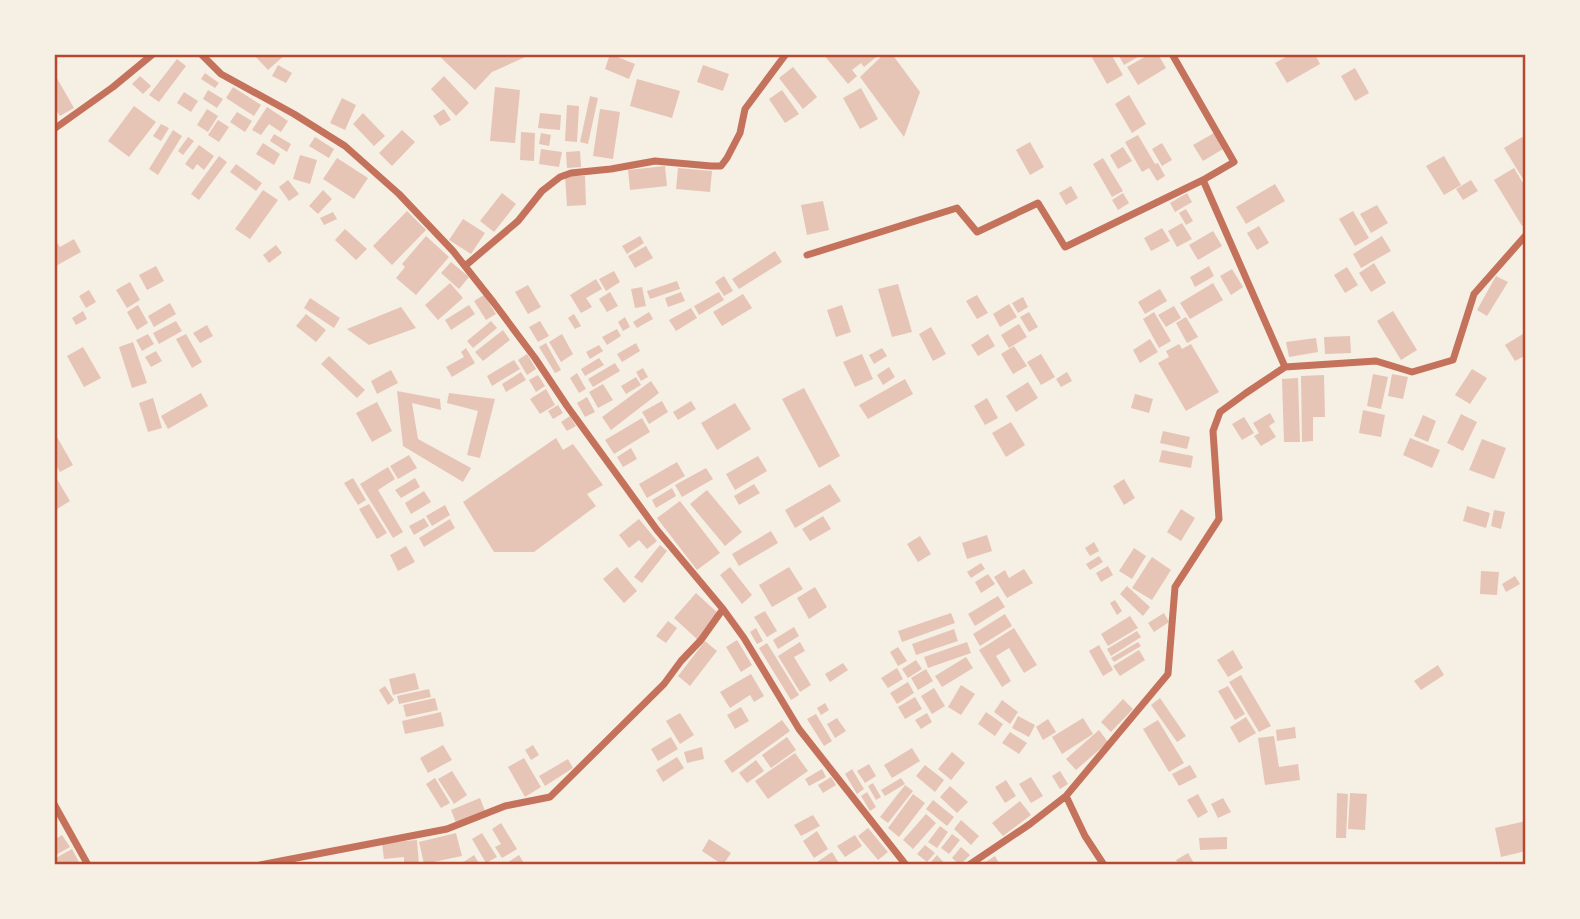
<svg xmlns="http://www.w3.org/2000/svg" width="1580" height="919" font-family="'Source Sans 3',sans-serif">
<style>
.building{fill:#e6c5b7}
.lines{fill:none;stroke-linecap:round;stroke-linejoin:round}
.minor{stroke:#c5725c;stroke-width:7}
.neatline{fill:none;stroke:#b5482f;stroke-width:2.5}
</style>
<rect width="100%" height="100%" fill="#f6efe4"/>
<path class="building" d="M253,54h33l-18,16z
M437,54h95l-40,18 -17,18z
M610,54l25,10 -6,15 -24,-10z
M823,54h57l-16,13 -3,-4 -9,7 5,6 -9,8z
M884,54h8l28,38 -16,45 -44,-60z
M1090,54h21l12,21 -16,9z
M1118,54h25l-19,11z
M1150,54h8l8,14 -28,17 -11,-18z
M1291,54h24l5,10 -33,19 -12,-20z
M177,59l9,7 -27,36 -10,-7z
M278,65l14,8 -6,10 -14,-7z
M703,65l26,9 -6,17 -26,-9z
M793,67l24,30 -14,12 -24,-31z
M1355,68l14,25 -14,8 -14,-25z
M54,73l20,35 -14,8 -6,-9z
M205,73l14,10 -4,5 -14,-9z
M140,76l11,10 -8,8 -11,-10z
M444,76l25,27 -13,13 -25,-27z
M637,79l43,12 -8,27 -42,-12z
M233,87l28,18 -7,11 -28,-18z
M495,87l25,3 -5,53 -25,-2z
M861,88l17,31 -18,10 -17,-31z
M208,90l15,9 -6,9 -14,-9z
M782,90l17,24 -14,9 -16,-24z
M184,92l14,9 -7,11 -14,-9z
M1129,95l17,29 -14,9 -17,-29z
M590,96l8,2 -10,46 -8,-2z
M342,98l14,7 -11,25 -15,-7z
M567,105l12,1 -2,36 -12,-1z
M134,106l22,16 -27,35 -21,-16z
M267,107l21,14 -7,11 -12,-8 -8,11 -9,-5z
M207,109l11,7 -10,16 -11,-7z
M444,109l7,11 -11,6 -7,-10z
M600,109l20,3 -7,47 -20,-3z
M237,112l15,9 -7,11 -15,-10z
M363,113l22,23 -11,10 -21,-22z
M540,113l21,2 -1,15 -22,-2z
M218,120l11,7 -10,15 -11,-7z
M161,124l8,4 -8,13 -8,-5z
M173,130l9,6 -24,39 -9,-6z
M402,130l13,12 -23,24 -13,-13z
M521,132l14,1 -1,28 -14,-1z
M541,133l10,2 -2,11 -10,-2z
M1214,133l9,16 -20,12 -10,-16z
M274,134l17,10 -4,8 -17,-11z
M1138,135l17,29 3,-1 7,13 -8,5 -8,-13 -7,4 -17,-30z
M188,137l6,4 -11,14 -5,-4z
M315,137l19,12 -5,9 -20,-12z
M1522,137l4,5v42l-22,-36z
M1030,142l14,25 -14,8 -14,-25z
M263,143l17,11 -6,11 -18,-11z
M1162,143l10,17 -10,6 -10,-17z
M199,145l15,11 -10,14 -7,-6 -4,6 -8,-6z
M1123,147l9,14 -14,8 -8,-14z
M541,149l21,3 -3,15 -20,-3z
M580,151l1,16 -14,1 -1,-16z
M300,155l17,5 -7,24 -17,-5z
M219,156l8,6 -28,38 -8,-6z
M1444,156l17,29 -17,10 -18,-29z
M337,158l31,20 -14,21 -31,-20z
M1103,158l20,33 -11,6 -19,-33z
M236,164l26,19 -6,8 -26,-19z
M665,166l2,20 -37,4 -2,-20z
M678,168l34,3 -2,21 -34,-3z
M1514,168l12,20v36l-4,2 -28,-46z
M565,176h20l1,29 -19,1z
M288,180l11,14 -10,7 -10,-14z
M1471,180l7,11 -15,9 -7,-11z
M1275,184l10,17 -39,23 -10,-17z
M1071,186l7,12 -12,7 -7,-12z
M263,190l15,10 -28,39 -15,-10z
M323,190l9,9 -14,15 -9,-8z
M502,193l14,11 -22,28 -14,-11z
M1123,193l6,10 -11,7 -6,-10z
M1187,193l5,9 -17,10 -5,-9z
M823,201l6,29 -22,5 -6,-30z
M1377,205l11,18 -17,10 -11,-19z
M1186,209l7,12 -7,4 -7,-12z
M407,211l19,19 -34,35 -19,-19z
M1353,211l16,27 -14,8 -16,-27z
M333,212l4,7 -13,6 -4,-7z
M463,219l22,14 -14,21 -22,-14z
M1182,223l10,16 -15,8 -9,-16z
M1259,226l10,17 -12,7 -10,-17z
M1162,228l8,13 -19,10 -7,-13z
M345,229l22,20 -11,11 -21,-20z
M1213,231l9,15 -24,14 -9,-15z
M426,236l23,21 -33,38 -20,-17 9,-11 -3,-3z
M640,236l4,7 -17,11 -5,-8z
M1382,236l9,15 -30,17 -8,-14z
M54,238l6,9 14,-8 7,13 -27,15z
M276,245l6,8 -13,10 -6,-8z
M646,246l7,12 -18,10 -7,-12z
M775,251l7,11 -43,27 -7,-10z
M451,262l18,15 -10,12 -18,-16z
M1374,263l12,20 -15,9 -12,-19z
M156,266l8,15 -17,9 -8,-15z
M1209,266l5,10 -19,11 -5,-10z
M1347,267l11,18 -13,8 -11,-18z
M1232,269l11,18 -12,8 -11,-19z
M614,271l6,11 -14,9 -7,-12z
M724,276l9,15 -9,5 -9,-14z
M1496,276l12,6 -21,34 -10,-6z
M596,279l6,10 -16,9 6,9 -11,6 -11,-18z
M677,281l3,8 -30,10 -3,-8z
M130,282l10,18 -13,8 -11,-18z
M450,283l13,15 -25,22 -13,-15z
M1213,283l10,17 -33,19 -10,-16z
M898,284l14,48 -20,5 -14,-48z
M528,285l13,22 -13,7 -13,-22z
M642,287l4,19 -11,2 -4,-19z
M1160,289l7,12 -22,13 -7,-12z
M89,290l7,12 -10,6 -7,-12z
M610,292l8,14 -11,6 -8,-13z
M681,292l4,9 -17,6 -3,-9z
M719,292l5,8 -25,15 -5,-9z
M743,294l9,14 -30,18 -9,-14z
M484,295l12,19 -10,6 -12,-19z
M977,295l11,18 -11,6 -11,-18z
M1023,297l5,10 -10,6 -6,-10z
M310,298l30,20 -6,10 -30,-20z
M170,303l6,11 -22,13 -6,-11z
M1009,304l8,13 -17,10 -7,-13z
M138,305l10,18 -11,7 -10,-18z
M469,305l6,9 -24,16 -6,-10z
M842,305l9,27 -15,5 -9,-27z
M1174,306l7,12 -15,9 -8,-12z
M401,307l15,21 -47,17 -22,-16z
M691,308l6,10 -21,13 -7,-11z
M83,311l4,8 -11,6 -4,-7z
M1393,311l24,39 -16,10 -24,-39z
M649,312l4,7 -16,9 -4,-6z
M1029,312l9,15 -9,5 -9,-15z
M1154,312l17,29 -12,7 -16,-29z
M306,314l20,16 -10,12 -20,-16z
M574,314l7,12 -6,3 -7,-11z
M625,317l5,10 -7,4 -5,-9z
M1186,317l12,20 -11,6 -11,-20z
M176,321l6,10 -23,13 -6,-11z
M491,321l6,7 -24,20 -6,-7z
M540,321l9,15 -11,6 -9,-15z
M1019,324l8,13 -18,11 -8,-13z
M207,325l6,11 -13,7 -7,-10z
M931,327l15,27 -13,7 -14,-27z
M617,329l4,7 -14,9 -5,-8z
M503,330l7,10 -27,21 -8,-9z
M1526,332v23l-11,6 -10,-16z
M148,334l6,10 -12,7 -6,-11z
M186,334l16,28 -10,6 -16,-29z
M562,334l11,20 -12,8 -12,-20z
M988,334l7,12 -17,10 -7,-11z
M1350,336l1,17 -26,1 -1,-17z
M1316,338l2,14 -29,5 -3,-15z
M1150,339l8,13 -18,11 -7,-13z
M133,342l14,41 -15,5 -13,-41z
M546,343l15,27 -6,3 -16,-26z
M636,343l4,8 -18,11 -5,-8z
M1179,344l3,5 9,-5 28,48 -33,19 -28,-48 11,-6 -3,-6z
M599,345l4,6 -13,8 -4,-7z
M1014,346l13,20 -14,8 -12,-20z
M83,347l18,31 -17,9 -17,-31z
M466,348l9,15 -23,14 -6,-10 18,-10 -3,-5z
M882,348l5,8 -13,8 -5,-9z
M156,351l6,10 -11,6 -6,-10z
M527,354l9,15 -9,6 -9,-15z
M862,354l11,25 -18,8 -12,-25z
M1041,354l14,23 -14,8 -14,-23z
M329,356l36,34 -8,8 -36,-34z
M599,358l5,7 -19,11 -4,-7z
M514,360l6,9 -28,17 -5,-10z
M615,363l5,8 -27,16 -5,-8z
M889,367l6,10 -12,8 -6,-10z
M643,368l5,9 -7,4 -5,-9z
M1472,369l15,9 -17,26 -15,-9z
M391,370l7,13 -21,11 -6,-13z
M521,372l5,8 -20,12 -4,-8z
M1067,372l5,9 -11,6 -5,-8z
M577,373l9,16 -7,4 -9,-15z
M1373,374l15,3 -7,32 -14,-3z
M1392,374l16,3 -5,22 -15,-3z
M538,375l7,11 -9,6 -7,-12z
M1324,375l1,42h-12v24l-11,1 -1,-66z
M636,377l5,8 -15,9 -5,-8z
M1298,378l2,64h-16l-2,-63z
M905,379l8,15 -45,25 -9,-14z
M651,381l8,12 -48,37 -9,-13z
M1028,382l10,16 -22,14 -10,-16z
M603,384l10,16 -15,8 -9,-16z
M804,388l36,68 -21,12 -37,-69z
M546,389l9,16 -15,9 -10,-15z
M397,391l43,8 1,11 -29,-7 6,36 53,29 -8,14 -60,-36z
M201,393l7,13 -40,23 -7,-13z
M449,393l46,6 -15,59 -13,-3 11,-44 -31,-8z
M1135,394l18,5 -4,14 -18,-5z
M587,397l8,15 -10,5 -8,-14z
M153,398l9,30 -14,4 -9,-29z
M987,398l11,20 -13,7 -11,-19z
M662,401l6,11 -19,12 -7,-12z
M691,401l5,8 -18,11 -5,-8z
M377,402l15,29 -20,11 -16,-29z
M735,403l16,26 -34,21 -16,-27z
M558,405l5,8 -10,6 -5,-8z
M1363,410l22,5 -4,22 -22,-4z
M1270,413l5,9 -6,4 7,11 -15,9 -7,-10 5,-3 -6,-10z
M1461,414l16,8 -14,29 -16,-8z
M1423,415l13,6 -8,21 -14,-6z
M570,416l6,10 -9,5 -6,-9z
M1244,417l10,16 -12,7 -10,-16z
M642,418l8,14 -36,22 -9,-14z
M1011,422l14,23 -19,12 -14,-24z
M1163,431l27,6 -3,12 -27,-6z
M57,437l16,28 -13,7 -6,-10v-23z
M556,438l7,12 10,-6 30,41 -16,9 9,12 -62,46h-40l-31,-50z
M1410,438l30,12 -8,18 -29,-13z
M1482,439l24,9 -12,31 -25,-9z
M631,448l6,11 -14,8 -6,-10z
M1162,450l31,6 -2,12 -32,-6z
M409,455l8,13 -19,11 -8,-13z
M758,456l9,15 -32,19 -9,-16z
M677,462l8,14 -38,22 -8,-14z
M388,467l7,12 -17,11 25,42 -10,6 -33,-54z
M706,468l7,11 -31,18 -7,-12z
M54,474l16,27 -13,8 -3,-5z
M353,478l13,22 -8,5 -14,-22z
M415,478l5,9 -19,11 -6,-8z
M1124,479l11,19 -11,7 -11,-19z
M754,484l6,9 -21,12 -5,-9z
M830,484l11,17 -46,27 -10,-18z
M672,488l4,8 -20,12 -4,-8z
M707,490l35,42 -17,14 -35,-42z
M424,491l7,11 -20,12 -6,-11z
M680,501l40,52 -23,17 -40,-52z
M369,504l18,29 -10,6 -18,-30z
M445,505l5,10 -18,11 -6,-10z
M1467,506l23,7 -4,15 -23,-7z
M1181,509l14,9 -14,23 -14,-9z
M1494,510l11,2 -4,17 -10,-3z
M823,516l8,13 -21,12 -8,-12z
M424,518l5,8 -15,9 -5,-9z
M450,519l5,9 -31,19 -5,-9z
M639,519l18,22 -10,8 -8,-9 -10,8 -10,-13z
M771,531l7,12 -39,23 -7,-12z
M987,535l5,16 -25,8 -5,-16z
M920,536l11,18 -13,8 -11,-18z
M1094,542l5,9 -9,5 -5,-8z
M660,545l7,6 -25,32 -8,-6z
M406,546l9,16 -17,9 -8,-16z
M1134,548l12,8 -14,23 -13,-8z
M1099,556l4,6 -13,8 -4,-6z
M1152,557l19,13 -19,30 -20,-12z
M981,563l4,6 -14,9 -4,-6z
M1108,566l5,9 -12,7 -5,-9z
M617,567l20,24 -13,12 -21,-24z
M730,567l22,28 -10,9 -22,-29z
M789,567l14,22 -31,18 -13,-22z
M1024,569l9,14 -26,15 -13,-21 11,-7 4,8z
M1481,571l18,1 -2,23 -17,-1z
M988,574l7,10 -14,9 -6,-11z
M1515,576l5,8 -14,8 -4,-8z
M1127,586l23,21 -7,9 -23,-22z
M815,587l12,20 -18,12 -12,-21z
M696,593l25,23 -22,25 -25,-23z
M998,596l7,11 -30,19 -7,-12z
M1115,600l7,11 -5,4 -7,-12z
M765,611l12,20 -10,6 -13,-20z
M951,613l4,10 -53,19 -4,-11z
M1164,613l5,9 -15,10 -6,-9z
M1005,614l7,12 -32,20 -7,-12z
M1130,616l8,12 -30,18 -7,-12z
M668,621l9,7 -11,15 -10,-7z
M794,627l5,9 -21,13 -5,-9z
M756,628l7,13 -6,3 -7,-12z
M1014,628l23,37 -13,8 -15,-25 -13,8 15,25 -9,6 -23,-37z
M954,629l4,12 -42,14 -4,-11z
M1137,631l4,6 -30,19 -4,-7z
M737,640l15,25 -11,7 -15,-25z
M705,641l12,10 -27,35 -12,-10z
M800,642l5,9 -11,6 17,28 -11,7 -22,-36z
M967,642l4,11 -43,15 -4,-11z
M1138,642l3,4 -27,16 -3,-4z
M767,643l32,52 -8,5 -32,-52z
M1099,645l14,25 -10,6 -14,-25z
M898,647l9,14 -9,5 -8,-14z
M1139,650l6,10 -25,16 -7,-10z
M1233,650l10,18 -15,9 -11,-17z
M966,657l7,11 -31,19 -7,-11z
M916,660l6,9 -14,9 -6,-9z
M843,663l5,7 -18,12 -5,-8z
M1438,665l6,10 -23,15 -7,-9z
M897,668l6,11 -15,9 -7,-10z
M926,669l7,12 -15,9 -7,-12z
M415,673l4,16 -26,6 -4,-16z
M751,674l13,22 -10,6 -4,-7 -20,13 -10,-16z
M1241,675l30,51 -12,6 -30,-50z
M908,682l6,11 -17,11 -7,-11z
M961,685l14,9 -14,21 -13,-8z
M385,686l9,14 -6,5 -9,-15z
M1228,686l17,28 -10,6 -17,-29z
M934,688l11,18 -13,8 -11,-18z
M429,689l2,8 -32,7 -2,-8z
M915,697l7,12 -17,10 -7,-12z
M435,698l3,12 -32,7 -3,-12z
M1160,698l26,38 -9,6 -26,-37z
M1123,699l10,10 -22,23 -10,-10z
M1002,700l16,12 -8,12 -16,-12z
M825,703l4,7 -8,5 -4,-7z
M741,707l8,14 -14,8 -8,-14z
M441,712l3,14 -39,8 -3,-13z
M986,712l17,12 -8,12 -17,-12z
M680,713l14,22 -14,9 -14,-23z
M927,713l5,9 -11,7 -6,-9z
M816,714l16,27 -8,5 -17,-27z
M1018,716l17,9 -6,12 -17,-9z
M1246,717l10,16 -17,10 -9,-16z
M837,718l9,13 -11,7 -8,-14z
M1083,718l10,16 -31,20 -10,-17z
M1048,719l8,13 -13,8 -7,-13z
M782,720l8,11 -58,42 -8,-12z
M1158,720l26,43 -15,9 -26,-43z
M1295,727l1,11 -19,3 -1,-11z
M1099,730l9,12 -32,28 -10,-11z
M1010,732l17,11 -8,11 -17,-11z
M1274,736l5,31 19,-3 2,16 -35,5 -7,-47z
M671,737l7,12 -20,12 -7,-12z
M787,737l9,13 -25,18 -9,-13z
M443,745l9,15 -24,13 -8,-15z
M533,745l6,10 -8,5 -6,-10z
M702,747l2,12 -17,4 -3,-11z
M912,748l8,13 -28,17 -8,-13z
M952,752l13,11 -14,17 -13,-11z
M795,753l13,18 -40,28 -13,-18z
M677,757l7,11 -21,14 -7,-12z
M524,758l17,29 -16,10 -17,-30z
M568,759l5,9 -28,18 -6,-10z
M756,760l8,11 -17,12 -8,-10z
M869,764l7,12 -11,7 -8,-12z
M925,765l19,15 -9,12 -19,-16z
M1190,765l7,12 -18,9 -7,-12z
M822,769l4,8 -17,9 -4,-7z
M852,769l12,20 -7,5 -12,-20z
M452,771l15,24 -13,9 -16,-25z
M1060,771l8,13 -8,5 -8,-13z
M831,777l5,8 -13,8 -5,-8z
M1031,777l12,19 -12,7 -12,-19z
M435,778l15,25 -9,5 -15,-24z
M901,778l4,6 -20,12 -4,-6z
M1006,780l10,16 -11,7 -10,-16z
M873,783l8,14 -5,3 -8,-14z
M905,785l8,6 -25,32 -8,-6z
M950,786l18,16 -11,11 -17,-16z
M867,792l9,15 -6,4 -9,-15z
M1337,793l11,1 -2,44h-10z
M1350,793l17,1 -2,36 -17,-1z
M913,794l12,9 -26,34 -11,-9z
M1198,794l10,18 -10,6 -11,-18z
M480,798l5,13 -29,12 -5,-13z
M1223,798l8,14 -13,6 -7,-14z
M933,800l21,17 -7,9 -21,-17z
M1020,801l11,14 -28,21 -11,-13z
M926,814l10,9 -23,26 -10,-9z
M813,815l7,11 -19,10 -7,-11z
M961,820l18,16 -8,9 -17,-16z
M1526,821v30l-25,6 -6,-29z
M501,823l16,26 -15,9 -7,-11 6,-3 -9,-15z
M940,826l8,6 -11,16 -9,-6z
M868,828l20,24 -10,8 -20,-24z
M817,831l11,18 -14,9 -11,-17z
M456,833l6,23 -38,8 -5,-22z
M482,833l15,24 -11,6 -14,-24z
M952,834l8,6 -11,14 -8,-6z
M62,835l8,12 -16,9v-16z
M855,835l7,11 -17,11 -8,-11z
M1227,837v12l-27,1 -1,-12z
M709,839l22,14 -8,12 -21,-14z
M417,840l2,25h-15v-8l-20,2 -2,-16z
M925,845l10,8 -8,9 -10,-8z
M961,847l9,8 -10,10 -8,-7z
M72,849l8,15 -25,1 -1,-6z
M832,852l8,13h-21l-2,-3z
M1188,853l7,12h-16l-3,-5z
M474,855l6,10h-21z
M519,855l6,10h-21z
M937,855l9,10h-16l-1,-1z
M995,856l5,9h-19z"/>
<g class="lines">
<path class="minor" d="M201,54l20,20 73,40 51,32 54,48 54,57 41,52 41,55 32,48 90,124 66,79 21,29 55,91 107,136
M1172,54l62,108 -31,18 82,187
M54,129l59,-42 40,-33
M807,255l150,-47 20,24 61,-29 27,44 138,-67
M465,266l53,-45 24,-30 18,-14 11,-4 40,-4 44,-8 56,5h10l6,-8 13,-25 5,-24 41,-55
M1066,796l102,-122 7,-87 44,-68 -6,-88 7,-19 26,-19 39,-26 91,-6 36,11 41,-12 21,-66 52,-59
M54,804l34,61
M260,865l187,-36 58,-23 45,-9 114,-113 17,-23 20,-21 22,-31
M969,865l61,-41 36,-28 19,40 19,29"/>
</g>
<rect width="1580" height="919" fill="none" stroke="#f6efe4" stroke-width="112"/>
<rect x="56" y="56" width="1468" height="807" class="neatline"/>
</svg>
